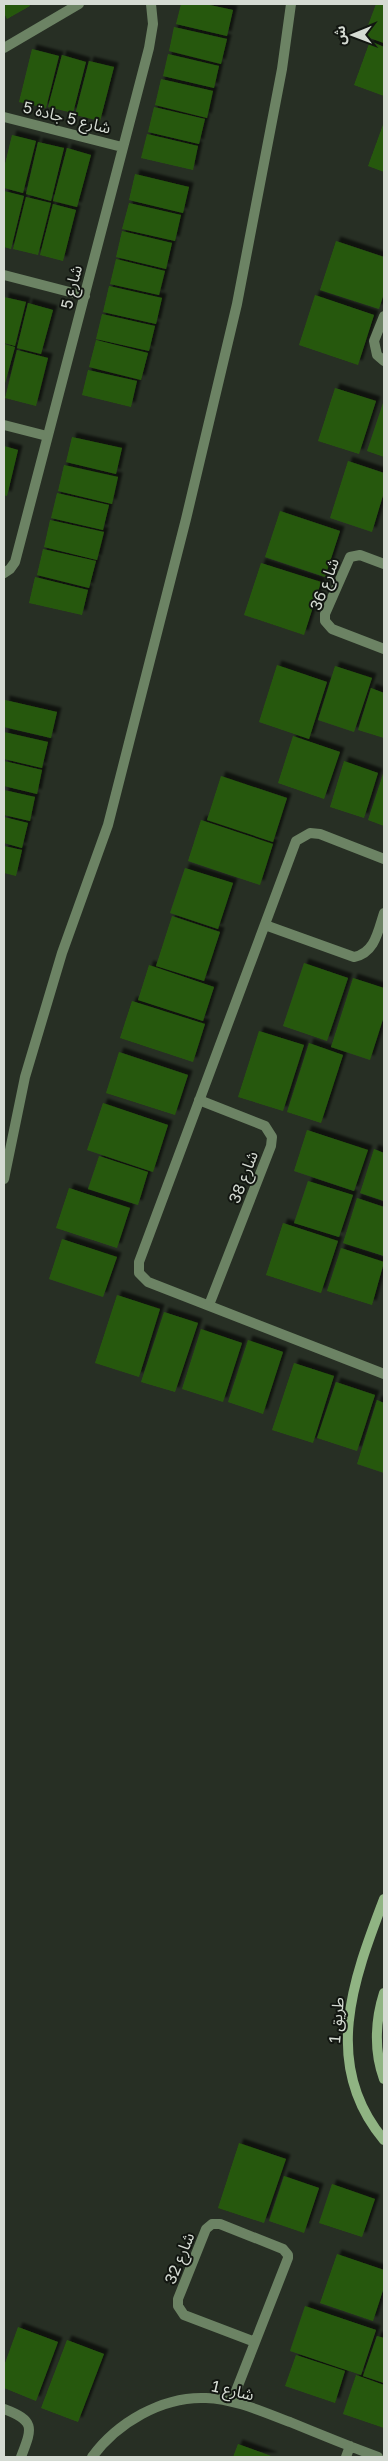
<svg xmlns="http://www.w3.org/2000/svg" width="388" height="2461" font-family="'Golos Text','Noto Sans Arabic',sans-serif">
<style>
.building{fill:#28590e;filter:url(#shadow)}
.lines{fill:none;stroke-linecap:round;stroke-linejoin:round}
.street{stroke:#6c8364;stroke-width:10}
.secondary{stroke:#90b483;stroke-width:10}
.labels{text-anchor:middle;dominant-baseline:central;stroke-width:4;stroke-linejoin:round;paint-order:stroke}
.street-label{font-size:16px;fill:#d5dbd3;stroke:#121611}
</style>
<defs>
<filter id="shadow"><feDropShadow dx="4.5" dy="-4.5" stdDeviation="1" flood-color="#0009"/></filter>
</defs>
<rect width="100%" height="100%" fill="#272f24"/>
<path class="building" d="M4,4h25l1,2 -23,13 -3,-6z
M181,4h24l28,6 -6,26 -51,-12z
M376,4h8v39l-20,-7z
M174,27l53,12 -6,25 -52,-13z
M370,41l14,6v49l-30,-11z
M32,49l27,7 -13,52 -27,-6z
M168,54l51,12 -5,22 -51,-12z
M62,55l24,7 -13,51 -25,-6z
M89,61l25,6 -14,54 -25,-6z
M161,79l52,12 -6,27 -52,-13z
M154,107l51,12 -6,25 -51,-12z
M384,122v50l-16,-6z
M147,134l51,12 -5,24 -52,-12z
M12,135l24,6 -13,52 -19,-5v-20z
M38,142l26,6 -13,53 -25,-7z
M67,148l24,7 -14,52 -24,-6z
M135,174l54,13 -6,26 -54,-13z
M4,191l20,5 -13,53 -7,-2z
M26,197l25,6 -13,52 -25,-6z
M129,203l52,12 -6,26 -53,-12z
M53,204l23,6 -13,51 -23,-6z
M122,231l50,12 -6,26 -50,-12z
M336,241l48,16v36l-5,16 -59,-19z
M116,259l49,12 -6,24 -49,-11z
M109,286l53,12 -6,26 -53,-12z
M315,295l59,20 -16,50 -59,-20z
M4,297l22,5 -11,44 -11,-3z
M28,303l25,7 -12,44 -24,-6z
M102,314l53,12 -6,25 -53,-12z
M96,340l52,13 -7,27 -52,-13z
M4,344l11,3 -11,40z
M17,350l31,8 -12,48 -31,-8z
M88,370l49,11 -6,26 -49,-12z
M335,388l41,13 -17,53 -41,-13z
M384,400v57l-17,-6z
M72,437l50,11 -6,26 -50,-12z
M4,446l14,4 -11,46 -3,-1z
M348,461l36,12v19l-12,40 -42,-14z
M64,465l54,12 -6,27 -54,-13z
M57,493l52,12 -6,25 -52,-12z
M280,511l60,20 -15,46 -60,-20z
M50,520l54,12 -7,28 -53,-13z
M43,549l53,12 -7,27 -52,-13z
M261,563l60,19 -17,53 -60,-20z
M35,577l53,13 -6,25 -53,-12z
M277,665l50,17 -18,57 -50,-17z
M335,666l37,12 -18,54 -36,-12z
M371,688l13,5v45l-26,-8z
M5,700l52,12 -6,26 -47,-11z
M4,732l44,10 -6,26 -38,-9z
M293,736l47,16 -16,47 -46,-16z
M4,761l38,9 -5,24 -33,-8z
M344,761l34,12 -14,45 -34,-11z
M383,774h1v52l-16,-6z
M221,776l66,22 -14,44 -66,-22z
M4,790l31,7 -5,24 -26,-6z
M4,817l24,6 -6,25 -18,-5z
M201,820l72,24 -13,41 -72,-24z
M4,846l18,4 -6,26 -12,-3z
M185,868l48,15 -15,46 -48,-16z
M172,916l48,16 -16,49 -48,-15z
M304,963l44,15 -21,63 -44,-15z
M149,965l65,22 -11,34 -65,-21z
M353,978l31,10v28l-14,44 -39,-13z
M132,1001l73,23 -12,38 -73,-24z
M259,1031l45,14 -21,66 -45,-14z
M309,1043l34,12 -22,68 -34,-11z
M119,1052l69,23 -13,40 -69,-22z
M103,1103l65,22 -15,47 -66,-22z
M307,1130l61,20 -14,41 -60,-20z
M374,1149l10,4v48l-24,-8z
M99,1156l49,16 -10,33 -50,-16z
M308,1181l45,14 -14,42 -45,-14z
M69,1188l61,20 -13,40 -61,-20z
M357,1198l27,9v49l-41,-13z
M283,1223l55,18 -17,52 -55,-18z
M62,1239l55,18 -14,40 -54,-18z
M341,1248l43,14 -12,43 -45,-14z
M117,1295l43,14 -21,68 -44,-14z
M164,1312l34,11 -23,69 -34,-10z
M201,1329l41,14 -19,59 -41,-13z
M248,1340l35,12 -20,62 -35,-12z
M294,1363l40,13 -21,67 -41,-13z
M336,1382l39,13 -18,56 -40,-13z
M377,1400l7,3v70l-27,-9z
M239,2143l47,16 -22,64 -46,-15z
M284,2176l35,12 -15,45 -35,-12z
M332,2184l43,15 -13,38 -43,-14z
M337,2254l47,16v17l-11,34 -53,-18z
M305,2306l71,24 -15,45 -71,-24z
M18,2327l40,15 -22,59 -32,-13v-22z
M377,2336l7,2v45l-21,-7z
M67,2340l37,14 -26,68 -37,-14z
M296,2355l49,16 -10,32 -50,-17z
M356,2375l28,10v43l-41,-14z
M238,2444l36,13h-41z"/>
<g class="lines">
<path class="street" d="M4,48l75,-44
M4,117l118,30
M4,275l81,21
M384,316l-10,25 3,14 7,6
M4,425l43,11
M384,564l-24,-9 -10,2 -25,57v7l7,8 52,20
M4,573l6,-4 5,-7 134,-514 4,-24 -2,-20
M384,859l-64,-25 -10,-1 -14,8 -157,421v11l9,9 236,92
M265,925l89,32c21,-4 24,-26 30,-44
M199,1100l66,26 7,11 -1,9 -62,159
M4,1179l21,-102 37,-124 46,-128 78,-306 51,-215 45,-235 9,-65
M232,2401l56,-143v-3l-5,-6 -63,-25h-8l-6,5 -28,70v7l6,9 71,27
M4,2409c32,12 28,19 17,48
M92,2457c25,-34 70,-61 114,-59 29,1 57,14 84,24 29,12 59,24 88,35
M346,2457l4,-11"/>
<path class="secondary" d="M384,1899c-31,81 -63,166 0,241
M384,1993c-9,28 -10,59 0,86"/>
</g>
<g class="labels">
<g class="street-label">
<text transform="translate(67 117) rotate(14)">شارع 5 جادة 5</text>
<text transform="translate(71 287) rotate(-76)">شارع 5</text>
<text transform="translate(324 584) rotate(-69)">شارع 36</text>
<text transform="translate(243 1177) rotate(-69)">شارع 38</text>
<text transform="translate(336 2020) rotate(-85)">طريق 1</text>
<text transform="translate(179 2258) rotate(-68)">شارع 32</text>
<text transform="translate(233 2390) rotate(13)">شارع 1</text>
</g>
</g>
<rect width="388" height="2461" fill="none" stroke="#d5dbd3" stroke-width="10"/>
<g transform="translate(353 35) rotate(269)" stroke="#121611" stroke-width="4" paint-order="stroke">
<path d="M0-4L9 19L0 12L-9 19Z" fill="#d5dbd3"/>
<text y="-8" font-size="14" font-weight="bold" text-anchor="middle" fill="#d5dbd3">ش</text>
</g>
</svg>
